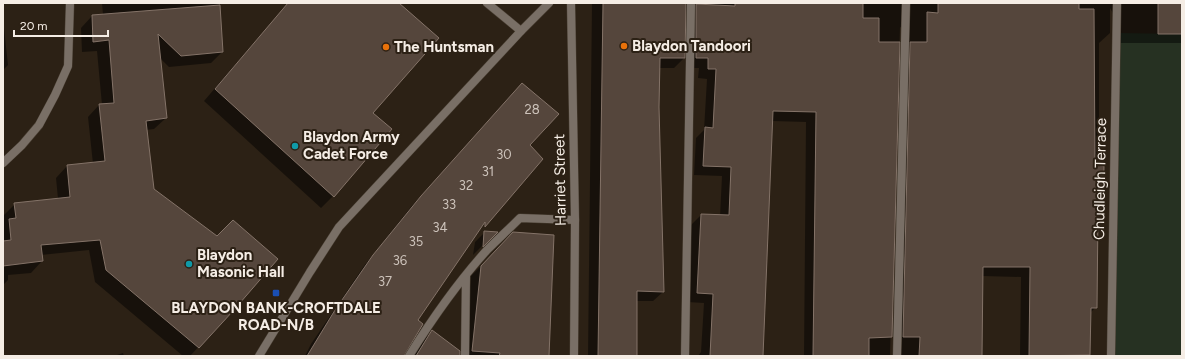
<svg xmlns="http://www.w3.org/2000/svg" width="1185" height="359" font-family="Figtree,sans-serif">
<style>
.green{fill:#263122}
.shadow{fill:#0007}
.building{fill:#55463c;stroke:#847368}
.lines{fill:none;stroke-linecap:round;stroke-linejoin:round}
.service-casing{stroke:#483e32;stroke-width:9}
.minor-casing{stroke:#483e32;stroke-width:9}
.tertiary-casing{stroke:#483e32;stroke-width:9}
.service{stroke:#796f66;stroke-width:8}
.minor{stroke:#796f66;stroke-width:8}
.tertiary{stroke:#796f66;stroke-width:8}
.food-dot{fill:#e8710a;stroke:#2c2115;stroke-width:1.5}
.culture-dot{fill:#0f9aa8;stroke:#2c2115;stroke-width:1.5}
.transit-dot{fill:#1a4fb4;stroke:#2c2115;stroke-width:1.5}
.labels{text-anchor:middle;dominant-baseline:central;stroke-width:4;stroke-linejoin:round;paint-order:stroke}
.number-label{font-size:13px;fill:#cdc3bb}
.poi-label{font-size:15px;font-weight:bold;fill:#f5ede5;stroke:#2c2115;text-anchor:start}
.street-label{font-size:15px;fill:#f5ede5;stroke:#2c2115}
</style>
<rect width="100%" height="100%" fill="#2c2115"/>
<path class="green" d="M1117,33l65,1v322h-71z"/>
<path class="shadow" d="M102,3h117l3,49 -11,11 -42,4 -10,-10 7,61 -12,11 -8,1 7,59 80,121 -43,46h-7l-88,-74 -6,-32 -48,5 1,6 -11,12 -23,2v5l-5,5v-69l12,-12 43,-5 -2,-21 11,-12 26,-2 -5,-47 11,-12h3l-5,-54 -15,1 -1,-24 11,-12 11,-1z
M310,3h87l-25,110 19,16 -58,67 -12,12 -117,-107 55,-64 12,-12z
M592,3h590v40h-69v-30l-3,-5v25l-11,10v85h5l-2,84 -5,5 -1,90 -6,6 -1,43h-69l1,-79 -39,-1 -1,80h-88l9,-328 -2,-1 -10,329h-86l2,-234 -34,-1 -10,235h-64l3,-4 3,-49 -17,-1 4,-77 10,-10 19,1 2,-40 -28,-1 2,-37 8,-8 3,-51 -9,-1 1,-10h-13l1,-55 -2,-7 -1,52 -10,10h-15l-1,39 5,185 -10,9h-17v55h-48z
M3,19l5,46 -5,5z
M512,94l16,51 13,14 -66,76 -86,121h-84l6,-12 53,-78 47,-59z
M485,232h11l-23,23 2,-13z
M514,233l34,123h-85l8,-80z
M432,332l27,24h-46l9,-15z
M123,353l1,3h-10z"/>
<path class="building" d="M288,3h111l40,35 -66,75 19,16 -58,68 -119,-108z
M603,3h83l-1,55h-25l-1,49 5,185 -27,-1v65h-39z
M735,3h128v15h16v24h21l-8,295 -23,1v18h-56l3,-244 -43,-1 -10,245h-53l3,-62 -16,-1 4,-79 28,1 2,-48 -28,-1 2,-39 8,1 3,-59h-8v-11h-12v-54l39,2z
M938,3h141v6h15l1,156 9,1 -1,46h-5l-1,96h-6l-1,47 -61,1 1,-89h-47l-1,89h-63l1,-19h-17l7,-295h17v-30l11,1z
M1158,3h24v31h-24z
M220,5l3,47 -42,4 -23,-22 9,84 -21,3 8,68 63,47 16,-16 45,39 -45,52 -34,37 -93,-78 -6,-30 -59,5 2,16 -40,5v-25l8,-1 -2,-21 7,-1 -2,-15 56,-6 -3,-32 38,-4 -6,-57 15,-1 -5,-63 -16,2 -1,-27z
M522,83l37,31 -29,31 13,14 -58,68v-5l-67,98 5,4 -19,32h-97l28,-46 38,-55 48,-59z
M484,231l14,1 -15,15z
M513,232l41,3 -5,121h-50l1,-3 -28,-2 9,-85z
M432,330l28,21v5h-44z"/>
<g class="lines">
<g class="service-casing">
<path id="service" d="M409,356c23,-37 49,-74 78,-106 11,-11 22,-21 33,-32l55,2
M465,356l1,-80
M685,356l6,-353
M897,356l9,-353"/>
</g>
<g class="minor-casing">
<path id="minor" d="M487,3l34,28
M571,3l4,217 -1,136
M3,163l19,-18 17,-20 16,-30 13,-29 2,-63
M1111,356l6,-353"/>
</g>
<g class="tertiary-casing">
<path id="tertiary" d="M259,356l51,-84 29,-45 182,-196 28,-28"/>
</g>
<use href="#service" class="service"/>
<use href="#minor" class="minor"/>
<use href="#tertiary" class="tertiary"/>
</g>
<g class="food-dot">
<circle cx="624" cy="46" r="4"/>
<circle cx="386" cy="47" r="4"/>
</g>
<g class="culture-dot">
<circle cx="295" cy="146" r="4"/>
<circle cx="189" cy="264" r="4"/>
</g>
<rect class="transit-dot" x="272" y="289" width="8" height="8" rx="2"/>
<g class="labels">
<g class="number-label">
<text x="532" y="109">28</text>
<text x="504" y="154">30</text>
<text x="488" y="171">31</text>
<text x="466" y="185">32</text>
<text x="449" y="204">33</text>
<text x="440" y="227">34</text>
<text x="416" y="241">35</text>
<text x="400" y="260">36</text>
<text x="385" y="281">37</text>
</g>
<g class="poi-label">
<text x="632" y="46">Blaydon Tandoori</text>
<text x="394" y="47">The Huntsman</text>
<text x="303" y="137">Blaydon Army<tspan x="303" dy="17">Cadet Force</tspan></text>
<text x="197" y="255">Blaydon<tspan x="197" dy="17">Masonic Hall</tspan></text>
<text x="276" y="308" text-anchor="middle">BLAYDON BANK-CROFTDALE<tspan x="276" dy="17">ROAD-N/B</tspan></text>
</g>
<g class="street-label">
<text transform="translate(1100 179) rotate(-89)">Chudleigh Terrace</text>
<text transform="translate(560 180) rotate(-91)">Harriet Street</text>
</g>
</g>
<rect width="1185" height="359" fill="none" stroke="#f5ede5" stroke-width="8"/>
<path d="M14 30v6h94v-6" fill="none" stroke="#f5ede5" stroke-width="2"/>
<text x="20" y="30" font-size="12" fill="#f5ede5" stroke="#2c2115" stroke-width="3" paint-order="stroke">20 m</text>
</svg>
